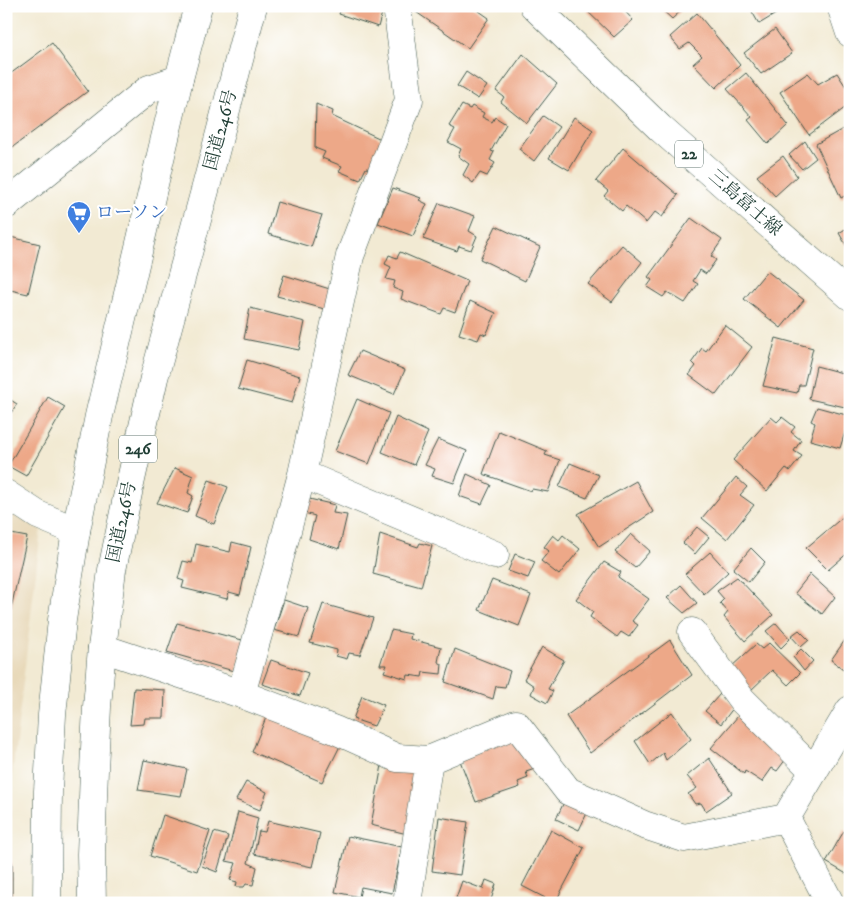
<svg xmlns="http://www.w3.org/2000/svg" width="856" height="909" font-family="'IM FELL DW Pica','Noto Serif JP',serif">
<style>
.built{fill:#e8d9ba}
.building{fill:#eda888}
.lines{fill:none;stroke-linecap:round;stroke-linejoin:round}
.street-casing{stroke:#3f574c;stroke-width:29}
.primary-casing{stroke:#3f574c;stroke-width:29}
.highway-casing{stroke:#3f574c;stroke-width:29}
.street{stroke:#fff;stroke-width:28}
.primary{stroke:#fff;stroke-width:28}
.highway{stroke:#fff;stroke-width:28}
.labels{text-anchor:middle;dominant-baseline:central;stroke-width:4;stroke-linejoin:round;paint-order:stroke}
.shield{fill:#fff;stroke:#627771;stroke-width:1}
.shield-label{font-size:16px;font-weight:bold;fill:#1f3d34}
.street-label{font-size:18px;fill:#1f3d34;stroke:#fff}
.shop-label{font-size:18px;fill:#366cbe;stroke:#fff;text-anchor:start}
</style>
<rect width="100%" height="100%" fill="#fff"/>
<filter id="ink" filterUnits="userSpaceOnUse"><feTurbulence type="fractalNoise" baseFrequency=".02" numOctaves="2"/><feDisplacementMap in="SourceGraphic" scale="10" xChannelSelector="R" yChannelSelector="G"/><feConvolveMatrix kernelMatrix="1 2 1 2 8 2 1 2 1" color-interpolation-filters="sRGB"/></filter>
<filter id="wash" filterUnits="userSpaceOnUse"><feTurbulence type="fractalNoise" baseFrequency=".0096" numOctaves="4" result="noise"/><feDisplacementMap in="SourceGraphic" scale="20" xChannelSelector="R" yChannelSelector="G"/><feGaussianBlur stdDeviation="1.12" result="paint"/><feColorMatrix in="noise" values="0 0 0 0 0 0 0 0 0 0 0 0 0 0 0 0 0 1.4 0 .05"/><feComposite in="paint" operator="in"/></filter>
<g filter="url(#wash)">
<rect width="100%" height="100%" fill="#f2ead3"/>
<path class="built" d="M6,498l35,31 -31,264 2,110h-6z"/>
<g id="blocks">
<path class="building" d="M342,6h42l-6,21 -39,-13z
M420,6h52l17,12 -21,30 -52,-36z
M582,6h38l13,14 -19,17z
M662,6h24l-14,13 -12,-11z
M754,6h35l-30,18 -9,-16z
M697,13l43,52 -24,23 -23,-24 9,-8 -13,-13 -9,6 -10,-12z
M775,29l17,24 -31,21 -17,-21z
M52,43l36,48 -82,61v-75z
M523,54l34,30 -30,39 -26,-21 3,-5 -8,-6z
M466,72l21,14 -9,13 -21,-13z
M746,73l42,52 -20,19 -20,-24 4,-3 -25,-28z
M808,73l10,11 19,-11 13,20v11l-41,31 -29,-43z
M316,104l17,7 -1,5 51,24 -11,29 -6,-1 -6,12 -21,-9 3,-5 -20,-8 3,-6 -10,-4z
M462,105l8,4 2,-3 12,7 -2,4 10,5 3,-5 11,7 -15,27 3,1 -4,8 5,3 -8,13 -7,-3 -7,10 -10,-8 6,-11 -11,-8 3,-7 -13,-7 7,-13 -6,-3z
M543,116l16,11 -25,34 -15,-12z
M574,117l19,13 -24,40 -20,-12z
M850,125v68l-9,5 -25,-54z
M805,141l11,17 -14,11 -13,-14z
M623,148l55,47 -16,22 -7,-5 -9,11 -20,-17 -4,5 -18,-15 4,-5 -12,-10z
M783,156l14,20 -22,20 -18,-20z
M393,188l28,10 -2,2 8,4 -14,32 -35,-13z
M277,202l45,13 -11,32 -43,-13z
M439,203l36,13 -6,15 8,5 -6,14 -12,-4 -2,5 -34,-12z
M691,218l31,22 -11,16 5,4 -10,14 -6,-4 -7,11 5,3 -13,19 -18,-11 -4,5 -16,-10 5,-7 -4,-3z
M496,226l44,21 -15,34 -45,-22z
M850,226v26l-11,-19z
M6,236l34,8 -12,50 -22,-5z
M622,245l20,17 -30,40 -24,-18z
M400,252l67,29 -12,31 -11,-4 -3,6 -40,-15 2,-7 -10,-4 2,-7 -9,-2 5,-12 -6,-3 4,-9 8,3z
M767,271l37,29 -23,28 -37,-29z
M284,275l49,15 -5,20 -51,-14z
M470,301l26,12 -10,22 -5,-2 -3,7 -19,-6z
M250,308l55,14 -6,28 -55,-11z
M725,325l27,22 -36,48 -27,-20 7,-9 -4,-4 10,-14 4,3z
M776,338l37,10 -9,37h-5l-2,8 -34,-7z
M360,351l45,19 -11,24 -46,-19z
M247,360l53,16 -8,27 -54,-14z
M816,366l34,9v23h-3l-2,9 -36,-8z
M6,397l11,7 -11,16z
M48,397l17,10 -39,69 -18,-10z
M357,399l32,14 -20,51 -34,-13z
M817,407l33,9 -10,32 -30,-8 5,-17 -4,-2z
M396,417l32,15 -14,33 -32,-13z
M771,417l6,5 5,-5 13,10 -4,5 10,8 -7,11 8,5 -12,15 -4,-3 -19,23 -34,-31z
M499,431l48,20 -2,4 15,5 -12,32 -16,-3 -1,2 -48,-17z
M438,439l29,12 -13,32 -22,-7 3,-7 -10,-4z
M570,463l29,12 -12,23 -28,-11z
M175,468l18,8 -5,17 5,3 -6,17 -30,-10z
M467,474l24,11 -9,19 -23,-8z
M736,477l11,10 -7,8 14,10 -27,34 -25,-21z
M209,480l19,7 -14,37 -19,-8z
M636,481l17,31 -54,35 -21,-33z
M305,498l30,7 -2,8 14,2 -8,34 -30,-10 6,-23 -14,-4z
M850,511v40l-22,19 -22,-22z
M697,527l12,10 -14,17 -12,-11z
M6,533l21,4 -20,89h-1z
M380,534l38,13 2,-4 12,3 -11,41 -48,-13z
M631,534l19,17 -15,17 -20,-16z
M553,535l6,5 4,-5 17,14 -21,26 -18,-14 8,-10 -5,-4z
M232,542l19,5 -11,48 -11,-3 -2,7 -45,-11 2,-7 -6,-2 5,-18 9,2 4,-19 34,8z
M751,548l14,14 -16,20 -16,-13z
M710,552l18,20 -24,22 -19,-20z
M515,554l20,8 -7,16 -20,-7z
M604,562l17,10 -3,5 31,22 -17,22 6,4 -9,12 -8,-5 -4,5 -27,-20 3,-5 -17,-13z
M810,574l25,23 -13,17 -27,-21z
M737,577l36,38 -28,26 -21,-24 4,-5 -8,-9 4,-4 -7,-8z
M492,580l39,15 -12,31 -40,-16z
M681,585l16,18 -13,10 -17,-15z
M284,600l24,8 -9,29 -25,-7z
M323,604l50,14 -13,37 -11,-2 -2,6 -11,-3 1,-6 -27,-7z
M177,623l69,18 -9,31 -70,-20z
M776,623l14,16 -9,9 -15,-17z
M391,630l20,4 -1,5 31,8 -3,15 4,2 -1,10 -18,-2 -1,5 -14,-2 -1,4 -23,-7 3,-7h-7z
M799,630l10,10 -8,7 -10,-11z
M850,633v41l-19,-14z
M670,640l22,35 -102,78 -24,-37z
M769,643l31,30 -12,12 -16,-15 -22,21 -20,-23 26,-24 6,5z
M542,647l22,13 -16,29 5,2 -6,12 -16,-9 3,-8 -10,-7z
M455,649l55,22 -5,16 -9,-1 -3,13 -48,-17z
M801,649l12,12 -9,10 -11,-14z
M271,660l37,13 -8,23 -38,-12z
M134,688l31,2 -1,28h-19l-1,6 -14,1z
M720,694l14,13 -13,17 -16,-13z
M362,696l22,9 -10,21 -21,-7z
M672,712l19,27 -25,21 -3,-7 -13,11 -15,-23z
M267,715l73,31 -18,36 -70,-30z
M738,716l48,43 -9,12 -5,-3 -10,14 -17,-11 -1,3 -33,-26z
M522,734l13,35 -9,3 2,6 -10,4 2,5 -44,15 -17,-44z
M709,758l23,35 -26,18 -5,-8 -6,1 -7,-10 9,-6 -10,-12z
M144,760l43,9 -6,27 -43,-6z
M382,765l37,8 -12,61 -36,-9z
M246,782l21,10 -7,18 -24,-10z
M565,800l23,11 -9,19 -23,-11z
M238,812l20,6 -10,45 9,4 -4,18 -7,-1 -2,3h-8l1,-5 -7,-2 6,-17 -10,-2z
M163,815l47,16 -13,40 -47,-15z
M439,817l29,5 -8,53 -28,-4z
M268,821l52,12 -8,34 -58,-13 5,-23 6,1z
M551,830l33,18 -29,55 -33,-17z
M844,831l6,4v41l-24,-14z
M214,832l14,4 -11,36 -15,-6z
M348,836l54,11 -10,46 -31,-6 -2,10 -24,-5z
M6,862h6v41h-6z
M486,880l10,4 -6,19h-20l-14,-5 6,-17 21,8z"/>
</g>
</g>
<g filter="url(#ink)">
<use href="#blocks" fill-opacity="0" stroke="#3f574c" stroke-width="1"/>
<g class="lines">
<g class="street-casing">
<path id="street" d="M841,6l9,27
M6,205l143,-116 30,-10
M302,474l193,81
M6,494l32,21 38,16
M692,632l50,68 72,71
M102,648l139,46 94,36 62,28 32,2 87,-36 52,67 76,34 40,13 102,-20 64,-108
M241,694l36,-126 25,-94 48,-218 59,-156 -12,-94
M786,818l44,85
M407,903l22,-143"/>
</g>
<g class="primary-casing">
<path id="primary" d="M534,6l126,122 190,168"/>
</g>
<g class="highway-casing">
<path id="highway" d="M47,903l1,-112 4,-76 10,-95 14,-89 23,-115 80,-337 19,-73
M92,903l-1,-49 3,-84 3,-63 5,-59 10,-78 16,-77 26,-115 53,-195 46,-177"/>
</g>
<use href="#street" class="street"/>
<use href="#primary" class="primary"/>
<use href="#highway" class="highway"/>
</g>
</g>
<defs>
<g id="supermarket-pin" transform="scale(1.25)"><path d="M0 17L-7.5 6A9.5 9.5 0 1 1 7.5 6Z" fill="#3f7fe0" stroke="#fff"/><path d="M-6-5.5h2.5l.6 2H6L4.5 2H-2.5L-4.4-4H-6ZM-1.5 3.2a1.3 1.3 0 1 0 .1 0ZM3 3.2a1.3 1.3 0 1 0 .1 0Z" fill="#fff"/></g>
</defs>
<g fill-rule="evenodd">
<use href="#supermarket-pin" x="79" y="213"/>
</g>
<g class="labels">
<g class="shield">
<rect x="675" y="140.5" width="28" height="27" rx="4"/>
<rect x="119" y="435.5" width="38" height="27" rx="4"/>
</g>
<g class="shield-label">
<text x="689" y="154">22</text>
<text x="138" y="449">246</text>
</g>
<g class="street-label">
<text transform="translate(221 130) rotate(-75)">国道246号</text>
<text transform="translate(745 203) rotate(41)">三島富士線</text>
<text transform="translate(122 522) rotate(-78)">国道246号</text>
</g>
<g class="shop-label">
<text x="96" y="213">ローソン</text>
</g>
</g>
<rect width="856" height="909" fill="none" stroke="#fff" stroke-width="25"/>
</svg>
